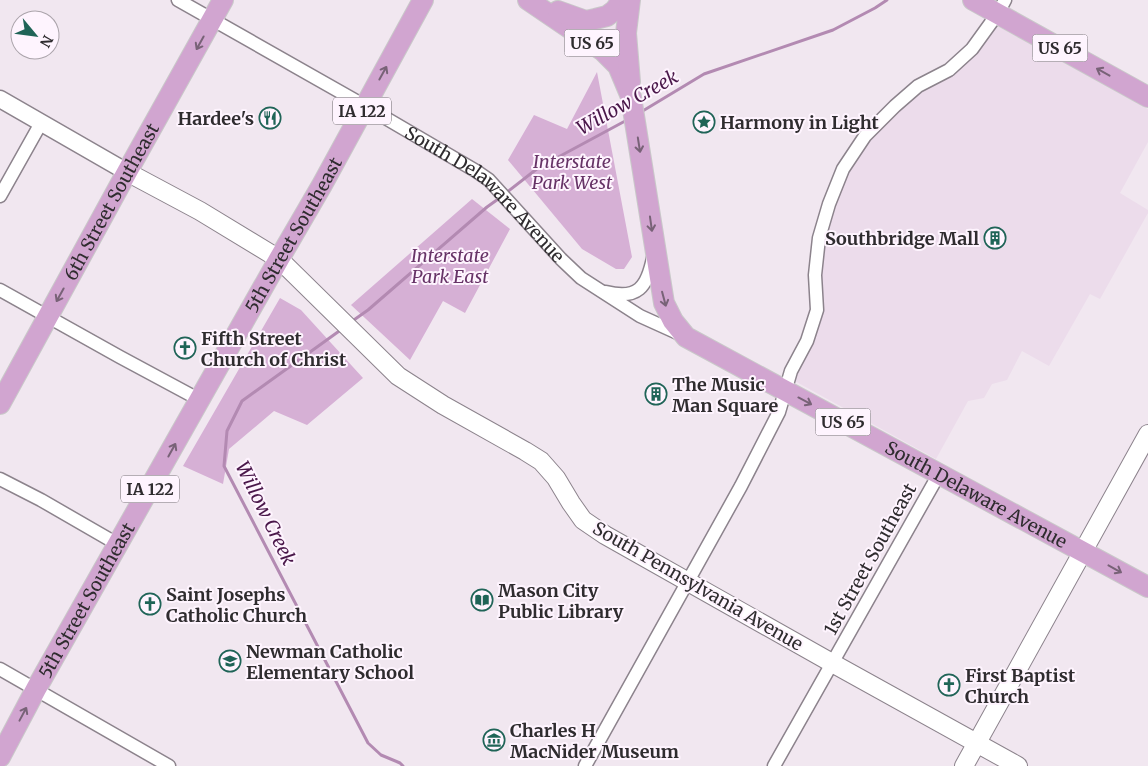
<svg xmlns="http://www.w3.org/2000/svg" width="1148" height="766" font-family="Merriweather,serif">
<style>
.built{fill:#ecdceb}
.green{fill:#d6b0d5}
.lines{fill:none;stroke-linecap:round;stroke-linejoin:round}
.stream{stroke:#b38ab2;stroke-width:3}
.minor-casing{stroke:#8c838c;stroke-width:15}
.tertiary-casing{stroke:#8c838c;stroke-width:19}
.secondary-casing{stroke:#8c838c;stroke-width:20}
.primary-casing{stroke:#c9c8c9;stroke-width:22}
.minor{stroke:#fff;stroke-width:12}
.tertiary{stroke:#fff;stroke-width:16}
.secondary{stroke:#fff;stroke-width:18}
.primary{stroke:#d1a5d0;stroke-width:20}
.oneway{stroke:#786277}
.labels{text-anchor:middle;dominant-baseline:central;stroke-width:4;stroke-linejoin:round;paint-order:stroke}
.shield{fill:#fef4fe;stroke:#6d686d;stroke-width:1}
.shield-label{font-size:16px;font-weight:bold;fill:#2f2c2f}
.poi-label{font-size:18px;font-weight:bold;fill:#2f2c2f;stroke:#fef4fe;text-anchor:start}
.park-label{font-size:18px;font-style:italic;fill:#673367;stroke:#fef4fe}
.street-label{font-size:18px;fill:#2f2c2f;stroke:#fef4fe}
.water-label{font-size:19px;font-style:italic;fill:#4a174a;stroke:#fef4fe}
</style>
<rect width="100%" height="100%" fill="#f1e7f0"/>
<path class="built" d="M992,23l156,86v33l-28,51 28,17v3l-48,86 -10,-5 -41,72 -27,-15 -15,29 -15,4 -8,14 -16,3 -32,58 -143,-79 14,-39 8,-66 28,-106 52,-63 55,-36z"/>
<path class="green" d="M597,72l35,185 -8,12h-8l-34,-20 -74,-89 26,-45 33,14z
M472,199l38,30 -45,84 -22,-12 -33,59 -59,-55z
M280,298l21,12 62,68 -56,47 -33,-14 -45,38 -6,35 -40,-18z"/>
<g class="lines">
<path class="stream" d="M641,112l63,-38 129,-44 42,-22 12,-8
M506,193l32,-25 89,-48
M351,322l17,-12 119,-103 14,-10
M342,329l-100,72 -15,30 -3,35 144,277 13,12 19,8 3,3"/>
<g class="minor-casing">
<g id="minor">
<path id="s1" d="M178,0l187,106 111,65 13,9 72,79 20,19 59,38 42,19"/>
<path d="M0,196l41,-73"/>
<path d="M0,290l120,67 80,43"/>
<path d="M606,292c32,8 41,-5 47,-34"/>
<path d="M0,479l41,21 78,45"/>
<path d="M0,669l169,97"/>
<path d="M585,766l156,-280 38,-74 12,-41 16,-30 10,-31 -2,-35 4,-37 10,-34 14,-35 22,-33 30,-30 23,-20 31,-16 23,-21 26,-36 7,-13"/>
<path d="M774,766l165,-292"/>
</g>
</g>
<g class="tertiary-casing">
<path id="tertiary" d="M0,99l127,73"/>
</g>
<g class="secondary-casing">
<path id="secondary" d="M127,172l73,39 79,48 119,117 45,29 82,46 16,10 15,17 15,25 12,17 22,15 227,128 186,103
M964,766l184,-332"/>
</g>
<g class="primary-casing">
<g id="primary">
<path id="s2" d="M528,0l75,51 15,15 13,31 33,206 9,18 13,16 462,250"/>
<path d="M973,0l175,97"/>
<path d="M558,11l28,10 9,-2 12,-3 8,-6 7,-10"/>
<path d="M630,82l-4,-49 4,-33"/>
<path id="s3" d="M0,404l127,-232 96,-172"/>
<path id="s4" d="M0,757l36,-68 243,-430 43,-74 101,-185"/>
</g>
</g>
<use href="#minor" class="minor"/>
<use href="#tertiary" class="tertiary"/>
<use href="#secondary" class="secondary"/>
<use href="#primary" class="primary"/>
</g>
<defs><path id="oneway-shaft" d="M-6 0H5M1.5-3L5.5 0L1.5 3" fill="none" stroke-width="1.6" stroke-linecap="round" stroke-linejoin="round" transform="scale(1.25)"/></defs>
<g class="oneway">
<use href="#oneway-shaft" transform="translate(200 43) rotate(119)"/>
<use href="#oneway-shaft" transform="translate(1103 72) rotate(-151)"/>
<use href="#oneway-shaft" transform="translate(383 73) rotate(-61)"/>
<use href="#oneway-shaft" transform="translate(639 145) rotate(81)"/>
<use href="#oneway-shaft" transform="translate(651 224) rotate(82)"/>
<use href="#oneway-shaft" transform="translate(60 295) rotate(119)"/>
<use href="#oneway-shaft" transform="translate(664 299) rotate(75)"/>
<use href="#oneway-shaft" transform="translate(805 401) rotate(28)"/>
<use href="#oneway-shaft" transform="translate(172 450) rotate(-61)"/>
<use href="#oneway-shaft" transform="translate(1115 569) rotate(29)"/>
<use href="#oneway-shaft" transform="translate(23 714) rotate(-62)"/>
</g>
<defs>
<g id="restaurant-ring" transform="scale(1.125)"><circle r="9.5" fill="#fef4fe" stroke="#1f6457" stroke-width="1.5"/><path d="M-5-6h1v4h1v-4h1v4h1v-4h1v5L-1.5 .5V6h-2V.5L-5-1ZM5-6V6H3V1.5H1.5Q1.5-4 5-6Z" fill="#1f6457"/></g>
<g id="sight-ring" transform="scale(1.125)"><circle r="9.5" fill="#fef4fe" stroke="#1f6457" stroke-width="1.5"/><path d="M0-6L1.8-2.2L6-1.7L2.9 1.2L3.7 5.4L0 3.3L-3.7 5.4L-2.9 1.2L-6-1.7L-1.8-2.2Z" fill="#1f6457"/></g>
<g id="building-ring" transform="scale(1.125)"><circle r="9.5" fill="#fef4fe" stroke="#1f6457" stroke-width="1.5"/><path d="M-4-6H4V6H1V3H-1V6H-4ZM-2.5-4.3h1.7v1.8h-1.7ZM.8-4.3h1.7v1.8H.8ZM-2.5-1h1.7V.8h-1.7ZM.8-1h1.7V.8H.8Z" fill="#1f6457"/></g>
<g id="church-ring" transform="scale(1.125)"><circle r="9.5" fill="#fef4fe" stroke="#1f6457" stroke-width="1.5"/><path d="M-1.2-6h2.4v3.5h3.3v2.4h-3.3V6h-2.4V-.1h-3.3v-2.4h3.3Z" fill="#1f6457"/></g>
<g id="library-ring" transform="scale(1.125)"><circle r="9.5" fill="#fef4fe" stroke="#1f6457" stroke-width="1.5"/><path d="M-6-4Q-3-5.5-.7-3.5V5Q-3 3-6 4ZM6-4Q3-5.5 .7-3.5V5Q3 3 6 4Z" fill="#1f6457"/></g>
<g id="school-ring" transform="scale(1.125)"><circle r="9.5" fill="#fef4fe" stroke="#1f6457" stroke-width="1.5"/><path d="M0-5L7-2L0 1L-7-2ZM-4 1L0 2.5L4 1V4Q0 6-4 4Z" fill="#1f6457"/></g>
<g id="museum-ring" transform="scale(1.125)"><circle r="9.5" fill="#fef4fe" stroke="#1f6457" stroke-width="1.5"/><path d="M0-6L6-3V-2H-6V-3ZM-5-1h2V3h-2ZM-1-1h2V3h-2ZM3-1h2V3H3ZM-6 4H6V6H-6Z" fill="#1f6457"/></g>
</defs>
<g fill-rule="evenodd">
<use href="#restaurant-ring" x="270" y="118"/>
<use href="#sight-ring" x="704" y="122"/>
<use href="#building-ring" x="995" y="238"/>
<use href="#church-ring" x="185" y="348"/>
<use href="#building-ring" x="656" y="394"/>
<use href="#library-ring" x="482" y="600"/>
<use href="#church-ring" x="150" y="604"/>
<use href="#school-ring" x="230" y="661"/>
<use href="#church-ring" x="949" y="685"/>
<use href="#museum-ring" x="494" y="740"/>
</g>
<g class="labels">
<g class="shield">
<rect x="564.5" y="29.5" width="55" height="27" rx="4"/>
<rect x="1032.5" y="34.5" width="55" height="27" rx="4"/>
<rect x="333" y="97.5" width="58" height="27" rx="4"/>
<rect x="815.5" y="408.5" width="55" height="27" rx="4"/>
<rect x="121" y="475.5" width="58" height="27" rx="4"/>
</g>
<g class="shield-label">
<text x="592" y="43">US 65</text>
<text x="1060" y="48">US 65</text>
<text x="362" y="111">IA 122</text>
<text x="843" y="422">US 65</text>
<text x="150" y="489">IA 122</text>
</g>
<g class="poi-label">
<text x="254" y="118" text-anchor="end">Hardee's</text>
<text x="720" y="122">Harmony in Light</text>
<text x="979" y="238" text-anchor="end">Southbridge Mall</text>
<text x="201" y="338">Fifth Street<tspan x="201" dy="21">Church of Christ</tspan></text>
<text x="672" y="384">The Music<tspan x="672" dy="21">Man Square</tspan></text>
<text x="498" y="590">Mason City<tspan x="498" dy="21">Public Library</tspan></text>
<text x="166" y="594">Saint Josephs<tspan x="166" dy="21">Catholic Church</tspan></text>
<text x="246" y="651">Newman Catholic<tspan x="246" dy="21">Elementary School</tspan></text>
<text x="965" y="675">First Baptist<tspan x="965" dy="21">Church</tspan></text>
<text x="510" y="730">Charles H<tspan x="510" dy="21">MacNider Museum</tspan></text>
</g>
<g class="park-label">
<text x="572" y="161">Interstate<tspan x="572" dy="21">Park West</tspan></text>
<text x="450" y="255">Interstate<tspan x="450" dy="21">Park East</tspan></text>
</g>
<g class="street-label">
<text stroke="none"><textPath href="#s1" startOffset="365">South Delaware Avenue</textPath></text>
<text stroke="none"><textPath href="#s3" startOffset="231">6th Street Southeast</textPath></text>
<text stroke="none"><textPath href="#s4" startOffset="599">5th Street Southeast</textPath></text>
<text stroke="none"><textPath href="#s2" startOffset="725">South Delaware Avenue</textPath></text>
<text transform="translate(870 559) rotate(-61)">1st Street Southeast</text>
<text transform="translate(698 586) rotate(30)">South Pennsylvania Avenue</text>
<text stroke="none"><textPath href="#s4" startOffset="179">5th Street Southeast</textPath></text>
</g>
<g class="water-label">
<text transform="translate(627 102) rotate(-29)">Willow Creek</text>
<text transform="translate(266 513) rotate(64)">Willow Creek</text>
</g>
</g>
<g transform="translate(35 35) rotate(119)"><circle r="24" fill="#fef4fe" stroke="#aba4ab"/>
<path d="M0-4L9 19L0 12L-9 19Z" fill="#1f6457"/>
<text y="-8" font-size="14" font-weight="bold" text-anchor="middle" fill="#2f2c2f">N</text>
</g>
</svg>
